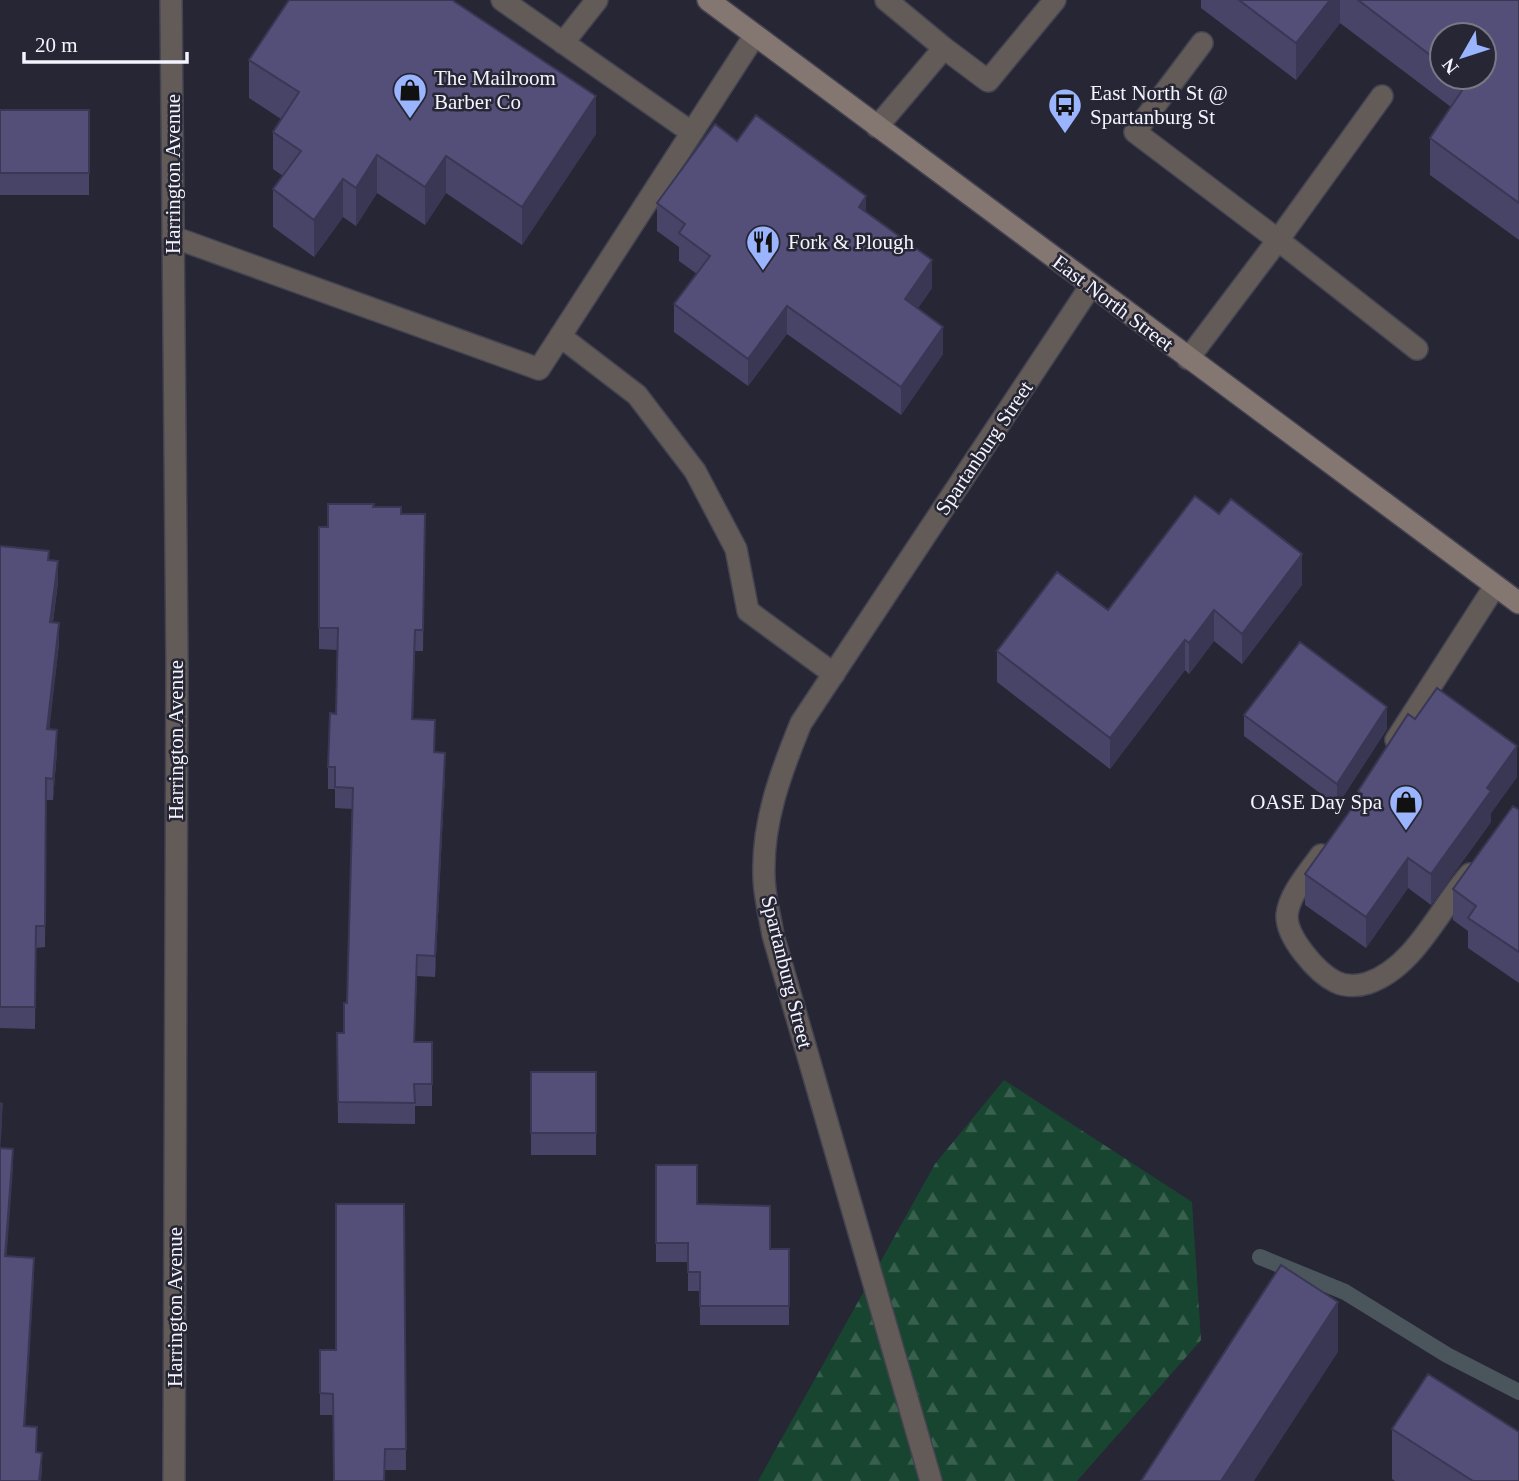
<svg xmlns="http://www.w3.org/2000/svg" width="1519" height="1481" font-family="Georgia,serif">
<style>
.forest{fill:url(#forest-firs)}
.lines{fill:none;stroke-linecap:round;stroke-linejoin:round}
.stream{stroke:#4b565c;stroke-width:16}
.service-casing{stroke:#444351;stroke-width:24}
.minor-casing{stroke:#444351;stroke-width:24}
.secondary-casing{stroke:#444351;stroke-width:24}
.service{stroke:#635b58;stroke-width:21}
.minor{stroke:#635b58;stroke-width:21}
.secondary{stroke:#847772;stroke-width:21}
.wall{fill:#474468;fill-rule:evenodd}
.shaded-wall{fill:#3a3755}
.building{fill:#534f79;stroke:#3a3755;stroke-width:2}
.labels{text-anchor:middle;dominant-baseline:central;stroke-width:5;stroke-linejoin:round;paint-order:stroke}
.poi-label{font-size:21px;fill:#f4f4fe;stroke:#272635;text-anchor:start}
.street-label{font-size:21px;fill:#f4f4fe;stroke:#272635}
</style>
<defs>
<pattern id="forest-firs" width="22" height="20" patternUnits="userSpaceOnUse" patternTransform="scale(1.75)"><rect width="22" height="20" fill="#17452f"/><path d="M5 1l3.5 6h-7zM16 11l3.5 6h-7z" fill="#39604e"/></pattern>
</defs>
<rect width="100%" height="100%" fill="#272635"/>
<path class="forest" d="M1004,1080l188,122 9,138 -124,141h-319l177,-317z"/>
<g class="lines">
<path class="stream" d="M1260,1257l85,35 102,63 72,37"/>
<g class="service-casing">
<path id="service" d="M502,0l189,132
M886,0l58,48
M563,43l34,-43
M1202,43l-67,89 143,108 104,-144
M877,127l67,-79 44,33 67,-81
M173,237l366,132 216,-334
M560,336l77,59 58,76 41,78 12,62 86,63
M1188,359l90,-119 139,109
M1396,740l99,-154
M1321,855c-12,17 -32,39 -34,60 -1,22 30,58 49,67 10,5 23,4 32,1 47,-16 71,-74 102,-109"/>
</g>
<g class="minor-casing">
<path id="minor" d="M171,0l6,663 -3,818
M931,1481l-158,-546c-3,-19 -9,-40 -9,-59 -2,-54 17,-104 37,-153l289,-436"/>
</g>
<g class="secondary-casing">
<path id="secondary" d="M708,0l811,603"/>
</g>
<use href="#service" class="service"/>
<use href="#minor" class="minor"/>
<use href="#secondary" class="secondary"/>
</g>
<path class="wall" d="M1201,0h318v240l-89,-65v-37l21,-31 -111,-84 -44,57 -95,-72zM1442,35l42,42h-42z
M249,60l347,74 -74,111 -76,-52 -21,32 -48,-32 -21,33 -13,-9 -29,40 -41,-30v-38l10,-13 -10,-7v-37l8,-13 -32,-21z
M0,110h89v85h-89z
M737,141l129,71 66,76 -14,20 25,46 -42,61 -114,-81 -39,52 -74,-54v-28l23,-30 -18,-13v-14l-22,-16v-28z
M373,507l28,7h24l-2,137h-8l-2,68 21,33 11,22 -10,203 -18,-1 -3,66h18v64h-17v18l-77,-1 -1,-90h7l3,-30 5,-194 -17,-1v-19h-7v-22l8,-53 1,-64 -18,-1v-122h9z
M0,546l49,14 9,23 -5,39 6,22 -10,85 8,22 -4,49h-7l-1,147 -9,1 -1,81 -35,-1z
M1302,585l-60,79 -28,-23 -25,33 -4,-4 -75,99 -113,-87v-31l111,-41z
M1244,715l143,14 -50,77 -93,-70z
M1415,719l102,58 -26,36v9l-60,83 -23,-17 -42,60 -61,-43v-31l53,-74v-9z
M1519,810v173l-51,-35v-17l-15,-11v-31z
M531,1072h65v83h-65z
M656,1165l41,39 73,45h19v76h-89v-34h-12v-29h-32z
M404,1204l2,266h-21l-52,-55h-13v-65h16z
M1392,1429l127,52h-124l-3,-2z"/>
<path class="shaded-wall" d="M1330,0h10v23l-44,57v-37z
M596,96v38l-74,111v-38z
M377,155v38l-21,33v-38z
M446,156v37l-21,32v-38z
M343,179v38l-29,40v-37z
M866,196v28l-7,-17z
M932,260v28l-27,39v-28z
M787,306v28l-39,52v-27z
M943,327v27l-42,61v-28z
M1302,554v31l-60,79v-30z
M58,561v22l-8,61v-22z
M1214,610v31l-25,33v-31z
M59,623v21l-12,106v-21z
M1185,640v30l-75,99v-31z
M1387,707v22l-50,77v-22z
M57,730v21l-4,49v-21z
M1517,746v31l-26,36v9l-60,83v-31l56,-86z
M445,753v21l-10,203v-21z
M1408,858v30l-42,60v-31z
M2,1104v21l-2,26v-22z
M13,1149v21l-8,108v-22z
M34,1258v21l-10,168v-21z
M1338,1302v50l-84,129h-33z
M42,1453v21l-1,7h-2z"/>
<path class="building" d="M289,0h163l144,96 -74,111 -76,-51 -21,31 -48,-32 -21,33 -13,-9 -29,41 -41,-31 28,-38 -28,-19 26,-40 -50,-32z
M1239,0h91l-34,43z
M1358,0h161v203l-89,-65 37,-55 -7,-6h24v-42h-42v29z
M0,110h89v63h-89z
M756,115l110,81 -7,11 73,53 -27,39 38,28 -42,60 -114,-81 -39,53 -74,-55 36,-48 -31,-23 6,-9 -28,-21 58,-79 22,17z
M1195,496l24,18 12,-15 71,55 -60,80 -28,-24 -25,33 -4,-3 -75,98 -113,-87 60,-79 51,38z
M328,504h46l-1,3h28v7h24l-2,116h-8l-3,89 23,1 -1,32 11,1 -10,203 -18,-1 -3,87h18v42h-18l1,19 -77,-1 -1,-69h7v-30h3l6,-215 -18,-1v-20h-7l2,-54 6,1 2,-86h-19v-101h9z
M0,546l49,5 -1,9 10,1 -8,61 9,1 -12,106 10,1 -4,49 -7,-1 -1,148h-9l-1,81h-35z
M1300,642l87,65 -50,77 -93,-69z
M1437,688l80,58 -30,42 4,3 -60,83 -23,-16 -42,59 -61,-43 57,-80 -4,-3 50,-77 7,5z
M1513,806l6,4v142l-51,-34 8,-12 -23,-17z
M531,1072h65v61h-65z
M0,1103l2,1 -2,25z
M0,1148l13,1 -8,107 29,2 -10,168 13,1 -1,25 6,1 -3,28h-39z
M656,1165h41v39l73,2v43h19v57h-89v-34h-12v-29h-32z
M336,1204h68l2,245h-21l-1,32h-50l-1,-87 -13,-1v-43h16z
M1281,1265l57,37 -117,179h-80z
M1428,1374l91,58v49h-46l-81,-52z"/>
<defs>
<g id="shop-pin" transform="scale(1.75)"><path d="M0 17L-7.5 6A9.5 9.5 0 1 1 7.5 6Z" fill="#9ab5fd" stroke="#272635"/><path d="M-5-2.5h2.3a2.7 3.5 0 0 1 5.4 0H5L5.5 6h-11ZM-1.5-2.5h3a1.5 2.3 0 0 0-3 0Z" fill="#111"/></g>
<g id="bus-pin" transform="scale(1.75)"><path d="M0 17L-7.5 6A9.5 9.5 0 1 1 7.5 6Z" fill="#9ab5fd" stroke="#272635"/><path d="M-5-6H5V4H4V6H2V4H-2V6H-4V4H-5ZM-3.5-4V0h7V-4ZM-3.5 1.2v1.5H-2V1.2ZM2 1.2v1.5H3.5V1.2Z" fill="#111"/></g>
<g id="restaurant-pin" transform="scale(1.75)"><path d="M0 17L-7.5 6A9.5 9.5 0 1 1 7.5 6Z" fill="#9ab5fd" stroke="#272635"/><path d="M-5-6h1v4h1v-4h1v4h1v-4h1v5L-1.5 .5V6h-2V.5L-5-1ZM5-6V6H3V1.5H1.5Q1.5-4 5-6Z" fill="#111"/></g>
</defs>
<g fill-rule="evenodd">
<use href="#shop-pin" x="410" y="90"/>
<use href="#bus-pin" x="1065" y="105"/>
<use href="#restaurant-pin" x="763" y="242"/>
<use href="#shop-pin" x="1406" y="802"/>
</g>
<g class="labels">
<g class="poi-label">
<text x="434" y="78">The Mailroom<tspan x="434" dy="24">Barber Co</tspan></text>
<text x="1090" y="93">East North St @<tspan x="1090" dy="24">Spartanburg St</tspan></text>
<text x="788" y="242">Fork &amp; Plough</text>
<text x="1382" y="802" text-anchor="end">OASE Day Spa</text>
</g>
<g class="street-label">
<text transform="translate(173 174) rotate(-90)">Harrington Avenue</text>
<text transform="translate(1113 303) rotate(37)">East North Street</text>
<text transform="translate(984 448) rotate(-56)">Spartanburg Street</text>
<text transform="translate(176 740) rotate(-90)">Harrington Avenue</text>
<text transform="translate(787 972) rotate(76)">Spartanburg Street</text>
<text transform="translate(175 1307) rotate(-90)">Harrington Avenue</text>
</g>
</g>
<g transform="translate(1463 56) rotate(231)"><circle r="33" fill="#272635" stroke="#797885" stroke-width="2"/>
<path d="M0-5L12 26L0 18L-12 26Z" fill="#9ab5fd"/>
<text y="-10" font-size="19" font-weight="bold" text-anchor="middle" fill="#f4f4fe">N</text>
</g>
<path d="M24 52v10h163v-10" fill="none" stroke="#f4f4fe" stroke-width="3.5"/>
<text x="35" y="52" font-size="21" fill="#f4f4fe" stroke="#272635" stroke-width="5" paint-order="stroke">20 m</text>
</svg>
